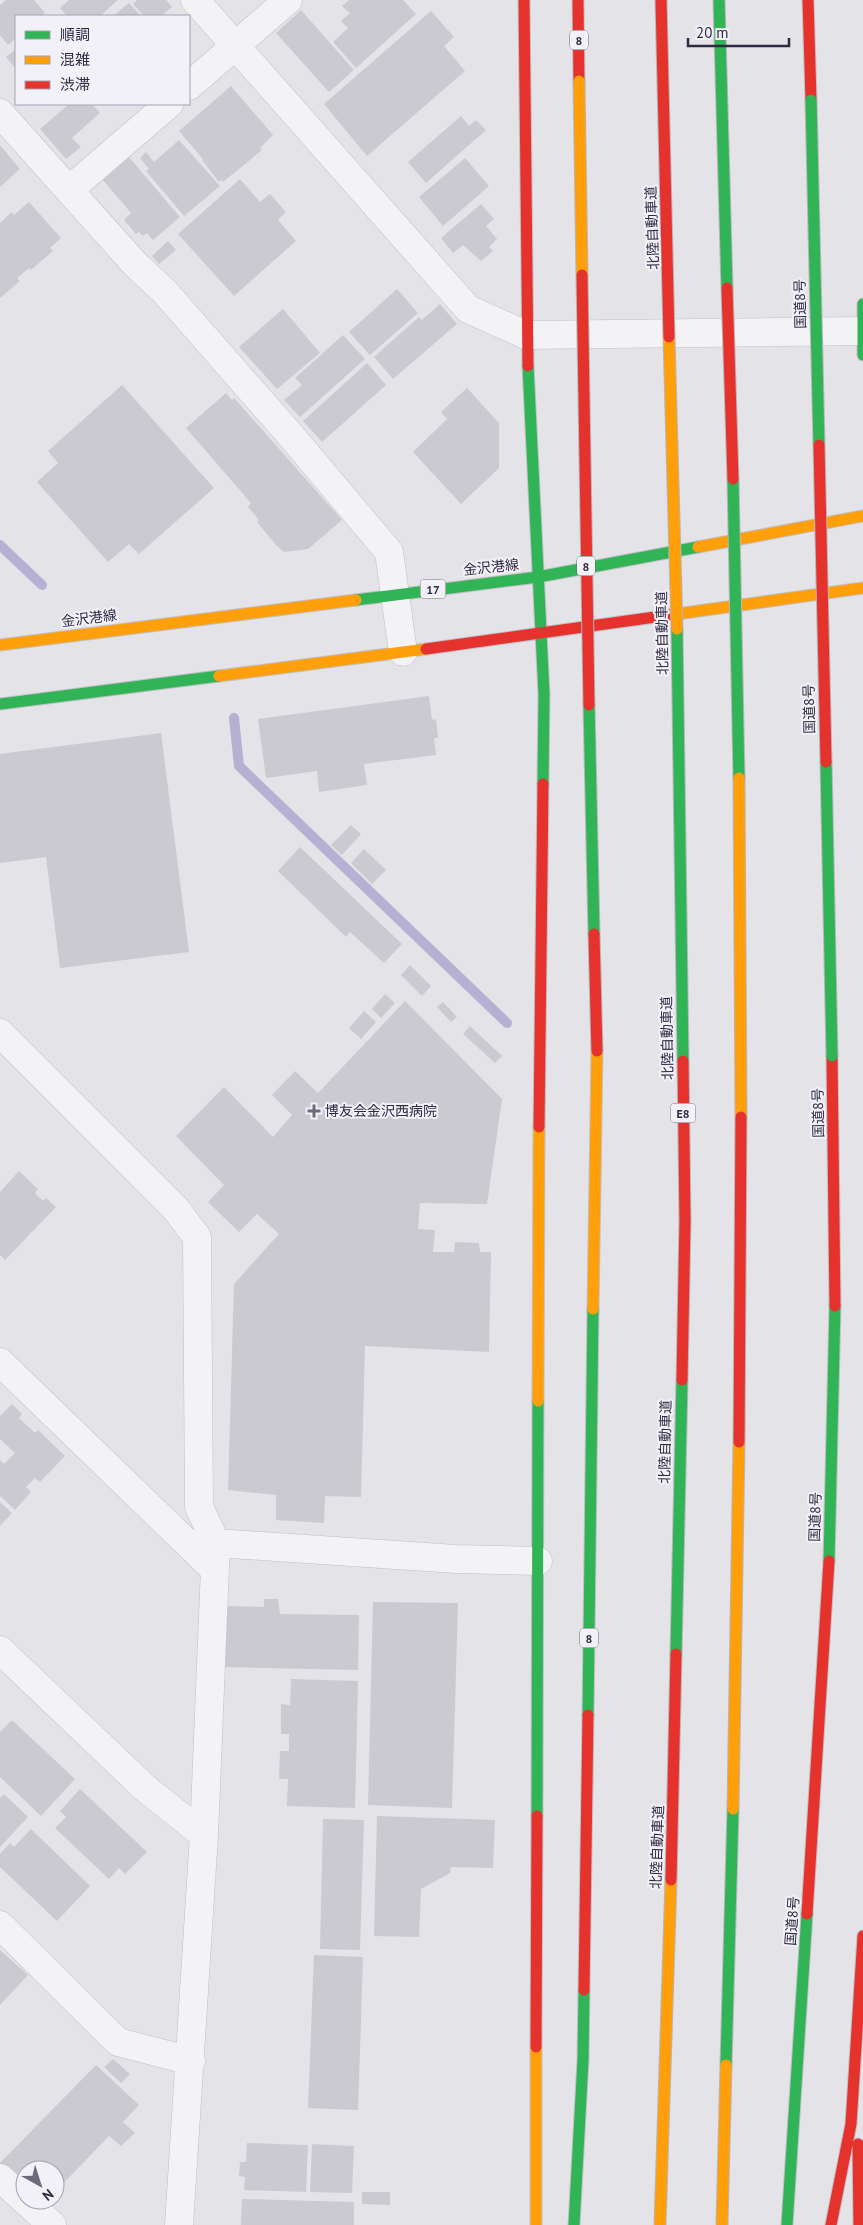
<svg xmlns="http://www.w3.org/2000/svg" width="863" height="2225" font-family="'PT Sans','Noto Sans JP',sans-serif">
<style>
.lines{fill:none;stroke-linecap:round;stroke-linejoin:round}
.stream{stroke:#b5b1d3;stroke-width:10}
.building{fill:#cbcad0}
.street-casing{stroke:#c1c0c6;stroke-width:29}
.fast-casing{stroke:#c1bfc6;stroke-width:13}
.slow-casing{stroke:#c1bfc6;stroke-width:13}
.jam-casing{stroke:#c1bfc6;stroke-width:13}
.street{stroke:#f3f2f5;stroke-width:28}
.fast{stroke:#30b455;stroke-width:11}
.slow{stroke:#ff9f0a;stroke-width:11}
.jam{stroke:#e5322d;stroke-width:11}
.fast-bridge-casing{stroke:#b7b5bd;stroke-width:13;stroke-linecap:butt}
.slow-bridge-casing{stroke:#b7b5bd;stroke-width:13;stroke-linecap:butt}
.jam-bridge-casing{stroke:#b7b5bd;stroke-width:13;stroke-linecap:butt}
.fast-bridge{stroke:#30b455;stroke-width:11}
.slow-bridge{stroke:#ff9f0a;stroke-width:11}
.jam-bridge{stroke:#e5322d;stroke-width:11}
.poi-dot{fill:#6e6a7c;stroke:#f2f1f7;stroke-width:2}
.labels{text-anchor:middle;dominant-baseline:central;stroke-width:4;stroke-linejoin:round;paint-order:stroke}
.shield{fill:#f2f1f7;stroke:#6a6578;stroke-width:1}
.shield-label{font-size:12px;font-weight:bold;fill:#2f2942}
.street-label{font-size:14px;fill:#2f2942;stroke:#f2f1f7}
.poi-label{font-size:14px;fill:#2f2942;stroke:#f2f1f7;text-anchor:start}
</style>
<rect width="100%" height="100%" fill="#e4e3e8"/>
<g class="lines">
<path class="stream" d="M0,545l42,40
M234,718l5,48 268,257"/>
</g>
<path class="building" d="M6,0h28l11,13 -4,3h-25v22l-8,7 -8,-10v-30z
M69,0h49l-18,16h-33l-7,-8z
M137,0h29l6,7 -11,9h-17l-11,-12z
M349,0h54l13,14 -60,54 -23,-26 15,-14 -7,-7 9,-8 -8,-7z
M129,3l12,13h-28z
M301,10l53,60 -25,22 -53,-59z
M431,11l23,26 -10,9 21,25 -98,85 -43,-52z
M16,49v20l-10,-12z
M231,86l42,49 -13,13 2,2 -39,32 -2,-2 -2,2 -17,-22 1,-1 -24,-28z
M69,104h23l8,9 -28,25 9,9 -15,12 -26,-30z
M461,116l8,10 7,-6 10,10 -60,53 -18,-21z
M179,140l41,46 -36,30 -38,-45 3,-2 -9,-11 6,-6 8,10z
M0,145l20,24 -20,18z
M129,157l51,60 -27,23 -6,-7 -4,3 -4,-4 -3,2 -12,-14 7,-7 -28,-33z
M465,158l24,28 -46,40 -24,-29z
M240,179l20,23 10,-8 16,18 -8,8 18,21 -62,55 -56,-62z
M29,202l32,36 -11,10 3,3 -22,19 -2,-2 -12,10 3,3 -20,17v-75l12,-11 2,3z
M481,204l13,15 -8,7 11,13 -8,8 4,4 -12,10 -18,-16 -10,8 -12,-15z
M168,241l8,9 -17,14 -7,-8z
M397,289l21,24 -48,42 -21,-23z
M440,304l17,20 -64,55 -19,-22 45,-40 3,3z
M283,309l37,44 -43,36 -38,-42z
M343,335l22,24 -65,58 -16,-17 18,-15 -7,-7z
M367,363l19,22 -64,57 -19,-21z
M122,385l92,103 -75,66 -10,-10 -21,18 -71,-80 21,-19 -10,-12z
M467,388l32,35v45l-38,36 -48,-52 34,-33 -6,-7z
M226,393l6,7 2,-2 108,122 -34,29 -24,3 -8,-7 -19,-23 2,-2 -11,-13 3,-4 -65,-75z
M429,696l3,24 4,-1 2,19h-4l2,17 -72,9 3,21 -48,7 -2,-21 -51,7 -8,-59z
M161,733l28,219 -129,16 -14,-111 -46,6v-109z
M351,825l10,9 -19,21 -11,-10z
M300,847l102,97 -18,19 -34,-31 -4,5 -68,-66z
M364,849l22,21 -14,14 -21,-21z
M410,965l21,21 -9,10 -21,-21z
M385,994l10,9 -14,15 -9,-9z
M405,1001l97,98 -15,105 -67,-1 -2,26 17,1 -2,22h21l1,-10 24,1 1,9h11l-2,100 -124,-6 -4,151 -36,-1 -1,27 -48,-3v-25l-48,-5 6,-206 45,-50 -22,-20 -18,18 -31,-30 16,-17 -48,-49 48,-49 49,50 19,-22 -20,-20 23,-24 23,22z
M443,1002l14,15 -6,5 -14,-15z
M364,1011l12,11 -15,17 -12,-11z
M470,1026l32,30 -7,7 -32,-29z
M19,1171l19,18 -3,4 8,8 3,-3 10,9 -51,53 -5,-5v-63z
M12,1404l10,10 -3,4 16,15 3,-3 27,26 -25,26 -5,-4 -9,9 5,5 -16,18 -15,-14v-36l4,4 11,-11 -15,-14v-23z
M0,1502l12,11 -12,13z
M264,1599h14l2,15 79,1 -1,55 -133,-3v-61l39,1z
M373,1602l85,1 -6,205 -84,-3z
M291,1679l67,2 -3,127 -68,-2 1,-27h-9l1,-28h9v-17h-8v-30l9,1z
M12,1720l63,59 -34,37 -41,-39v-45z
M80,1789l67,63 -22,22 -6,-6 -10,11 -54,-51 11,-11 -6,-6z
M4,1794l24,23 -28,30v-49z
M377,1816l118,4 -2,48 -42,-1 -1,6 -29,16 -2,48 -45,-1z
M323,1819l41,1 -4,130 -40,-1z
M31,1829l59,57 -33,35 -57,-54v-13l10,-11 4,4z
M0,1950l28,25 -28,30z
M314,1955l49,2 -5,153 -50,-2z
M113,2059l17,15 -9,9 -17,-16z
M96,2065l43,40 -16,17 12,11 -14,13 -12,-10 -54,56v-22h-30v22l-25,-24v-5z
M247,2143l61,2 -2,47 -62,-2 1,-13 -6,-1 1,-14h6z
M312,2144l42,2 -2,47 -42,-1z
M362,2192h28v13l-28,-1z
M242,2199l112,3v23h-113z"/>
<g class="lines">
<g class="street-casing">
<path id="street" d="M195,0l273,309 58,26 336,-4
M189,86l99,-86
M0,113l135,151 30,28 127,145 97,115 14,100
M69,190l100,-86
M0,1033l175,175 22,29 2,270 17,36 -12,292 -25,390
M0,1362l215,208
M216,1543l240,16 82,2
M0,1650l145,138 59,47
M0,1925l118,117 73,19
M0,2178l52,47"/>
</g>
<g class="fast-casing">
<path id="fast" d="M863,304v51
M528,366l16,328 -1,90
M356,600l182,-23 160,-30
M0,704l219,-28
M829,1561l6,-255
M588,1715l5,-406
M537,1816l1,-415
M574,2225l9,-165 1,-70
M787,2225l20,-311"/>
</g>
<g class="slow-casing">
<path id="slow" d="M698,547l165,-31
M677,614l186,-26
M0,645l356,-45
M219,676l207,-27
M593,1309l4,-258
M538,1401l1,-274
M536,2225v-178"/>
</g>
<g class="jam-casing">
<path id="jam" d="M524,0l4,366
M578,0l1,81
M808,0l3,100
M426,649l251,-35
M832,1056l3,250
M539,1127l4,-343
M807,1914l22,-353
M584,1990l4,-275
M536,2047l1,-231
M858,2144l1,81
M831,2225l20,-101 12,-188"/>
</g>
<use href="#street" class="street"/>
<use href="#fast" class="fast"/>
<use href="#slow" class="slow"/>
<use href="#jam" class="jam"/>
<g class="fast-bridge-casing">
<path id="fast-bridge" d="M719,0l8,288
M811,100l8,345
M733,479l6,299
M677,629l6,432
M589,705l5,229
M826,762l6,294
M676,1654l6,-274
M726,2065l7,-256"/>
</g>
<g class="slow-bridge-casing">
<path id="slow-bridge" d="M579,81l3,194
M669,337l8,292
M739,778l2,339
M733,1809l6,-367
M660,2225l11,-345
M722,2225l4,-160"/>
</g>
<g class="jam-bridge-casing">
<path id="jam-bridge" d="M661,0l8,337
M582,275l7,430
M727,288l6,191
M819,445l7,317
M594,934l3,117
M682,1380l3,-159 -2,-160
M739,1442l2,-325
M671,1880l5,-226"/>
</g>
<use href="#fast-bridge" class="fast-bridge"/>
<use href="#slow-bridge" class="slow-bridge"/>
<use href="#jam-bridge" class="jam-bridge"/>
</g>
<path class="poi-dot" d="M311.5 1103.5h5v5h5v5h-5v5h-5v-5h-5v-5h5z"/>
<g class="labels">
<g class="shield">
<rect x="570" y="30.5" width="18" height="19" rx="4"/>
<rect x="577" y="556.5" width="18" height="19" rx="4"/>
<rect x="420.5" y="579.5" width="25" height="19" rx="4"/>
<rect x="670.5" y="1103.5" width="25" height="19" rx="4"/>
<rect x="580" y="1628.5" width="18" height="19" rx="4"/>
</g>
<g class="shield-label">
<text x="579" y="40">8</text>
<text x="586" y="566">8</text>
<text x="433" y="589">17</text>
<text x="683" y="1113">E8</text>
<text x="589" y="1638">8</text>
</g>
<g class="street-label">
<text transform="translate(652 228) rotate(-92)">北陸自動車道</text>
<text transform="translate(800 304) rotate(-91)">国道8号</text>
<text transform="translate(491 567) rotate(-6)">金沢港線</text>
<text transform="translate(89 618) rotate(-7)">金沢港線</text>
<text transform="translate(662 633) rotate(-91)">北陸自動車道</text>
<text transform="translate(809 709) rotate(-91)">国道8号</text>
<text transform="translate(667 1038) rotate(-91)">北陸自動車道</text>
<text transform="translate(818 1113) rotate(-91)">国道8号</text>
<text transform="translate(665 1442) rotate(-89)">北陸自動車道</text>
<text transform="translate(815 1517) rotate(-88)">国道8号</text>
<text transform="translate(657 1847) rotate(-88)">北陸自動車道</text>
<text transform="translate(792 1921) rotate(-86)">国道8号</text>
</g>
<g class="poi-label">
<text x="325" y="1111">博友会金沢西病院</text>
</g>
</g>
<rect x="15" y="15" width="175" height="90" fill="#f2f1f7" stroke="#a4a1af"/>
<rect x="25" y="31" width="25" height="8" fill="#30b455" stroke="#a4a1af"/>
<text x="60" y="40" font-size="15" fill="#2f2942">順調</text>
<rect x="25" y="56" width="25" height="8" fill="#ff9f0a" stroke="#a4a1af"/>
<text x="60" y="65" font-size="15" fill="#2f2942">混雑</text>
<rect x="25" y="81" width="25" height="8" fill="#e5322d" stroke="#a4a1af"/>
<text x="60" y="90" font-size="15" fill="#2f2942">渋滞</text>
<g transform="translate(40 2185) rotate(141)"><circle r="24" fill="#f2f1f7" stroke="#a4a1af"/>
<path d="M0-4L9 19L0 12L-9 19Z" fill="#6e6a7c"/>
<text y="-8" font-size="14" font-weight="bold" text-anchor="middle" fill="#2f2942">N</text>
</g>
<path d="M688 38v8h101v-8" fill="none" stroke="#2f2942" stroke-width="2.5"/>
<text x="696" y="38" font-size="15" fill="#2f2942" stroke="#f2f1f7" stroke-width="4" paint-order="stroke">20 m</text>
</svg>
